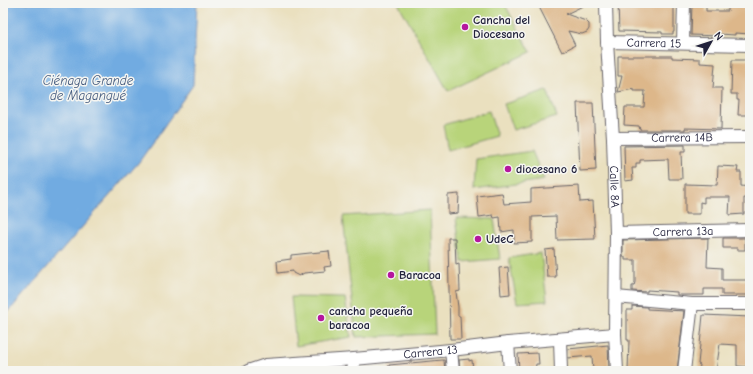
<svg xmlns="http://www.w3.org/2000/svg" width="753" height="374" font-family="'Comic Neue',sans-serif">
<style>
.green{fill:#b8d47a;stroke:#6d7b5a}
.water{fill:#71abe1;stroke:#4a668e}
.building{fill:#ddb78a}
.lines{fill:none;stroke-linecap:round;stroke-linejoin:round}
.minor-casing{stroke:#686469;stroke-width:14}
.minor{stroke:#fff;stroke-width:12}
.poi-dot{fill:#b5179e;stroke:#f6f6f2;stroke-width:1.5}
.labels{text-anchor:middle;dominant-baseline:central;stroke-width:3;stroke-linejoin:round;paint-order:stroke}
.poi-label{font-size:12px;font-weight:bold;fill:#22223b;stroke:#f6f6f2;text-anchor:start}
.street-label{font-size:12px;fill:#22223b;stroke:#f6f6f2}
.water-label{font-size:13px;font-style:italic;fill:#42597d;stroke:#f6f6f2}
</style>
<rect width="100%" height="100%" fill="#f6f6f2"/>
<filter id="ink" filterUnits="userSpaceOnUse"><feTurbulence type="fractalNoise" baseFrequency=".025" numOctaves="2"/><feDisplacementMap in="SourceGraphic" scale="8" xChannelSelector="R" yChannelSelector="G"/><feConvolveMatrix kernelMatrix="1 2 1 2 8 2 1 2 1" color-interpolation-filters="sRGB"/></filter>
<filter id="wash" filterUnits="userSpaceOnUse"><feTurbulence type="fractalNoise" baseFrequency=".012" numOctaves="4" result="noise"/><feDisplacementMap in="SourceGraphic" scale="16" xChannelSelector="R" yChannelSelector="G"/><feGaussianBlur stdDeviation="0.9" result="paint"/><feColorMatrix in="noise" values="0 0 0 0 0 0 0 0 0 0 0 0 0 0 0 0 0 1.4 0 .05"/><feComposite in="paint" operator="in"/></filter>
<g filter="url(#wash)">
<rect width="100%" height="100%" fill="#eae0bf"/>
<path class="green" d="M398,3h106l27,49 -83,39z
M547,90l10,27 -44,13 -9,-26z
M489,111l8,25 -49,14 -5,-25z
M532,151l12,29 -70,10 2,-31z
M430,210l5,124 -79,3 -13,-121z
M456,218l38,1 6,40 -38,3z
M541,253l6,48 -30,2 -8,-45z
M291,297l54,1 6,39 -55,9z"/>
<path class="water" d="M3,3h194l-4,82 -54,77 -136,156z"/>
<g id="blocks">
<path class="building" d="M537,3h52l-23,11 20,7 3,3v5l-2,3 -5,2 -14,-3 7,14 -13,7z
M618,3h53v4h3v25h-1v2h-11v-2l-43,-1z
M692,3h14v8h22v-8h22v31l-15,-1v2l-16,-1v2l-28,-1z
M618,56h54v2l28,1v4l15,1 -2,24h9l-1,41 -36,-1v2h-45l-1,-4 -15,-1 1,-18h19l1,-16h-11v-2l-16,3 4,-16h-4z
M732,60h18v55h-12l1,-15h-2v-6h-6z
M577,103h16l3,67 -16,1z
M685,145v7h-4l1,27h-13l-1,-20 -28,1v3h-4v5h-4l1,12 -8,1 -1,-35z
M718,166l20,1 -1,5h4v14l9,1v11h-6v16l-15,1 1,-18h-26v6l-4,-1v12h-15v-30l32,1z
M579,186l1,16 13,-1 2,38 -38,1 -1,-24 -24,1v25l-18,1v-13l-13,2 -1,-15 -6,1 -1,-3 -14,2 -2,-21 25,-3 2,11 27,-2v-13z
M459,194l-1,19 -10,1v-19z
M448,238h7l1,27 3,-1 1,27 -4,1 2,15v9h2l1,23h-11z
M708,238l-1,29 15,1v12h28v15h-28v-6h-18v6h-27v-3l-30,-2v2l-15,-1v-5h2l1,-4v-22h-10v-3h-2v-17z
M723,238h22v12h-8v-2h-14z
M554,249l2,28h-9l-2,-27z
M329,251l2,15 -7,1 1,4 -21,2 -5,3 -6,-3v-2l-15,2 -1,-12 14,-2v-4z
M508,267l2,27 -9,1 -2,-27z
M632,306l15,1v2l37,2 -7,60h-49l1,-31h-2v-30h5z
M703,315l47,2v21h-2v19h2v10l-13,-1v-21l-17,-1 -4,27h-17l1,-6 -2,-1z
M608,345l1,26h-16l-1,-15 -24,2v-9z
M538,353l1,11h-3l-1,7h-16l-1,-17z
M469,359v2l3,-1 1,11h-13l-1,-11z
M442,360h2l1,11h-56v-6z"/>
</g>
</g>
<g filter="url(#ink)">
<use href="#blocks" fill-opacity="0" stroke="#686469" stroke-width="1"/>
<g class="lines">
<g class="minor-casing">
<g id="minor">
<path id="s1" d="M606,3l1,39 6,96 3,95 -1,101 2,37"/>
<path id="s2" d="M607,42l143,3"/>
<path d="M683,43l1,-40"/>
<path id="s3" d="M613,138l137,-1"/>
<path id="s4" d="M616,233l134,-3"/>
<path d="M616,297l76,7h58"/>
<path d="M560,339l1,32"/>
<path d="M508,343l2,28"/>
<path d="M451,350l2,21"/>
<path id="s5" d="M248,371l18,-6 88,-6 97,-9 57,-7 107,-9"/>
<path d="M352,371l2,-12"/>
<path d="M684,371l8,-67"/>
</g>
</g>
<use href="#minor" class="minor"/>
</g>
</g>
<g class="poi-dot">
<circle cx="465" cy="27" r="4"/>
<circle cx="508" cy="169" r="4"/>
<circle cx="478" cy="239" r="4"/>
<circle cx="391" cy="275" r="4"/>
<circle cx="321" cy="318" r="4"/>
</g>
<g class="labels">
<g class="poi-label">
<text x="473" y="20">Cancha del<tspan x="473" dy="14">Diocesano</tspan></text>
<text x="516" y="169">diocesano 6</text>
<text x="486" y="239">UdeC</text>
<text x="399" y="275">Baracoa</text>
<text x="329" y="311">cancha pequeña<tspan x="329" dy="14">baracoa</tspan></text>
</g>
<g class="street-label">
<text stroke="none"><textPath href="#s2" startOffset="47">Carrera 15</textPath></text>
<text stroke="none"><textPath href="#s3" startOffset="69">Carrera 14B</textPath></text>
<text stroke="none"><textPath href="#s1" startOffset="184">Calle 8A</textPath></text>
<text stroke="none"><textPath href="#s4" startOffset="67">Carrera 13a</textPath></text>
<text stroke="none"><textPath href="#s5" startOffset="184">Carrera 13</textPath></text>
</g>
<g class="water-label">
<text x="88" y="80">Ciénaga Grande<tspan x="88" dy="15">de Magangué</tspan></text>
</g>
</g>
<rect width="753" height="374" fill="none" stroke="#f6f6f2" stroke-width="16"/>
<g transform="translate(711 42) rotate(51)" stroke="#f6f6f2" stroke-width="3" paint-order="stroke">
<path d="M0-3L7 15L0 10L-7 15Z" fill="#22223b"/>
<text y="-6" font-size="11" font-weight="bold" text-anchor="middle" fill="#22223b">N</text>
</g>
</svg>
